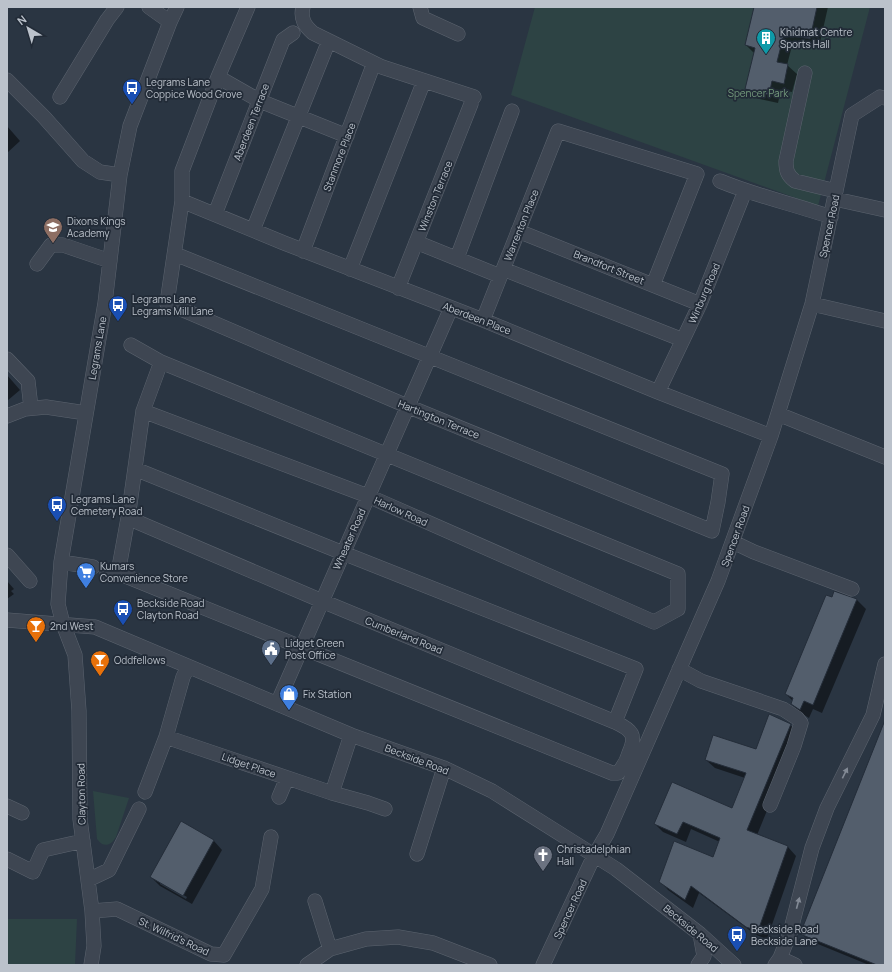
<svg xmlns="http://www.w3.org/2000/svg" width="892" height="972" font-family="Manrope,sans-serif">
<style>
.green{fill:#2d4344}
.shadow{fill:#0007;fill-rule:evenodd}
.building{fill:#535e6c;stroke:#242d39}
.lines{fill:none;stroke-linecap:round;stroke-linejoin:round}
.minor-casing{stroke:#5c646f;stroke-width:15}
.minor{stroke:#3e4652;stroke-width:14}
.oneway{fill:#838a95}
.labels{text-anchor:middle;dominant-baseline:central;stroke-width:3.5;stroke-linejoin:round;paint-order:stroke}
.poi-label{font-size:10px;fill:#bbc2cb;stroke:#222b37;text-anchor:start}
.park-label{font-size:10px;fill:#749a7c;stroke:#222b37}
.street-label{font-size:10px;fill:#bbc2cb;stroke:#222b37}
</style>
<rect width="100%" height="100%" fill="#2a3542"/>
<path class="green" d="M535,7h335l-52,199 -307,-111z
M93,791l36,7 -13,39c-5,9 -13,11 -19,2z
M7,919h70l-2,46h-68z"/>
<path class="shadow" d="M755,7h73l-9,40 -26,-5 -6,23 10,9 -5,18 -11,-2 -3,13 -23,-5 -9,-9 9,-35 -9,-9z
M7,126l13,15 -13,12z
M7,375l13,15 -13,11z
M7,581l7,8 -3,2 3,3 -7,5z
M835,593l22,7 9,9 -44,104 -9,-4 -4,9 -8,-5 -9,-9 1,-3 -7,-7z
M885,722v243h-16l-61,-25 -7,-7z
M790,725l9,8 -42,102 31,12 8,9 -29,83 -11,-4 -57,-42 -6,15 -25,-18 -8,-9 53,-23 7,-16 -29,-13 -5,13 -23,-10 -8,-8 77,-14 13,-32 -30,-10 -9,-8 50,-10z
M214,841l8,9 -30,54 -32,-18 -9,-9zM160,882l27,15 -1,2 -26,-15z"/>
<path class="building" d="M754,7h63l-7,32 -26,-5 -7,28 11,2 -4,20 -12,-3 -3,14 -24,-6 10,-41 -10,-3z
M834,591l23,8 -44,106 -9,-4 -4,9 -9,-6 2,-6 -8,-4 41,-99 6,2z
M769,714l22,10 -44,106 41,16 -30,85 -12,-4 -55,-41 -6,14 -26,-18 15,-41 39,16 7,-19 -37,-16 -6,12 -23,-10 18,-42 60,26 14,-35 -41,-13 8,-25 43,14z
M885,720v245h-8l-77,-31z
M181,821l33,19 -31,56 -33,-19z"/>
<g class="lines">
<g class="minor-casing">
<path id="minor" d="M149,7l21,15
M303,7c-3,12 2,19 10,26l69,34 92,30
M420,7l3,11 35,16
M805,73l-19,88c0,9 1,14 9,20l41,10
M218,77l42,24 87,35
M7,80l37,37 39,44 17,11 20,3
M60,97l47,-77 10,-13
M720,181c36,15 74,23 111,36
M835,199l50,11
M182,201l102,42 199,77 175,72 113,44
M215,214l68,-174 10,-7
M253,230l73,-182
M518,231l182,73
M416,242l84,34
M303,251l71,-188
M175,254l547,220 -4,28 -6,29 -305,-125 -240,-103 15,-102v-30l36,-94 30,-70
M457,258l55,-147
M37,264l14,-19h12l47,16
M350,269l74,-188
M503,269l180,71
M398,288l73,-184
M812,304l73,17
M483,320l75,-189 139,43 -44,111
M131,345l30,17
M7,359l21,22 3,27
M658,392l42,-88 45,-113
M778,414l107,43
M7,416l18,-7 21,-2 40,6
M135,469l208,84 293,116 -21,53
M733,542l21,10 98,37
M7,555l23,26
M61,562l32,5
M107,573h11l494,200h6c5,-6 9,-12 11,-20 8,-18 3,-23 -14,-31l-293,-121 -194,-83
M118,573l10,-55 15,-107 18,-49 517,212v35l-24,13 -286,-126 -225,-85
M7,620l88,7 256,108 93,33 48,23 124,78 84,65 34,31
M679,669l22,12 82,28 14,9 4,5 -7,23 -24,59
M277,704l174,-396
M166,737l166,56 19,-58
M145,792l21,-55 17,-60 5,-10
M332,793l36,10 17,6
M279,797l8,-19
M7,806l15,7
M417,854l27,-86
M7,859l26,13 10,-22 40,-9
M88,880l21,-10 30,-61
M315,901l15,48
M92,911l25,-2 94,45 13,1 38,-66 9,-52
M780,958l15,7
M91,965l3,-19 -2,-35 -12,-92 -1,-108 -4,-56 -12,-31 -5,-20 3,-42 44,-259 15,-128 10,-49 40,-104 7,-15
M307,965l23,-16 36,-10 32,-2 35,6 57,22
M543,965l51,-109 13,-22 111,-253 53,-145 41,-132 40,-189 28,-18 5,1
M698,965l6,-9 -4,-22
M775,965l5,-7 10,-25 22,-85 15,-40 46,-93 12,-51"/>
</g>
<use href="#minor" class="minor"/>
</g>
<defs><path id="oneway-solid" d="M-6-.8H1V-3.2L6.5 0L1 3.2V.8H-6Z"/></defs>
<g class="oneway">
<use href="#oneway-solid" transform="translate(845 773) rotate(-64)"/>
<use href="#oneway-solid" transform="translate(798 903) rotate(-75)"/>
</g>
<defs>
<g id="building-pin" transform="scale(1)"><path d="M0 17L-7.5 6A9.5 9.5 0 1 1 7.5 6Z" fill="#0f9aa8" stroke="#222b37"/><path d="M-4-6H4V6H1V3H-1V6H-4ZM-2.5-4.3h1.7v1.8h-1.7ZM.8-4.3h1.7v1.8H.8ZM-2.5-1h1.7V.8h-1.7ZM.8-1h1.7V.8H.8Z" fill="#fff"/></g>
<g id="bus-pin" transform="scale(1)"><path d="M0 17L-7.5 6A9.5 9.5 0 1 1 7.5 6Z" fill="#1a4fb4" stroke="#222b37"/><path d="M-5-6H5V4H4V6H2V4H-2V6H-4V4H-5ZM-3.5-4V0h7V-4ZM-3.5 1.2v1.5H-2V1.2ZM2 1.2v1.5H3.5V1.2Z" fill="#fff"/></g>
<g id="school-pin" transform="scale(1)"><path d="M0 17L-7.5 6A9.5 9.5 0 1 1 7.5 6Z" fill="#8d6e63" stroke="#222b37"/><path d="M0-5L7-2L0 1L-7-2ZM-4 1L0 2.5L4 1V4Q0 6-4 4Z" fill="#fff"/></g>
<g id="supermarket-pin" transform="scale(1)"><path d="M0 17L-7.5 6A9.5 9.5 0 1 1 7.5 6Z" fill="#3f7fe0" stroke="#222b37"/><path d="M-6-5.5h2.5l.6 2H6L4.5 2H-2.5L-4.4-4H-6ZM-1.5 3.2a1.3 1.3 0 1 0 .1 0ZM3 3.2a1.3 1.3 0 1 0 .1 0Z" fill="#fff"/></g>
<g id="bar-pin" transform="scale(1)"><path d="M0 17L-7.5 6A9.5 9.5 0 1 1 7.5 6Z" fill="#e8710a" stroke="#222b37"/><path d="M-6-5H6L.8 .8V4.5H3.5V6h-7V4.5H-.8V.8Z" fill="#fff"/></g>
<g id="civic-pin" transform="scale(1)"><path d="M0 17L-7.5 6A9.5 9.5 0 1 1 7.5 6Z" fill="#5c6f8a" stroke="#222b37"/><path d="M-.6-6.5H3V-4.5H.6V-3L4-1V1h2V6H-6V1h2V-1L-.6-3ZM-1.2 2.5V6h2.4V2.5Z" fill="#fff"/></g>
<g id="shop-pin" transform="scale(1)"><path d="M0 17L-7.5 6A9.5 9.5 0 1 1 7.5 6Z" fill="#3f7fe0" stroke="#222b37"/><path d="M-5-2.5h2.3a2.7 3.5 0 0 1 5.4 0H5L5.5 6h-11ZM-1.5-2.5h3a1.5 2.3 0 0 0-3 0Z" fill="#fff"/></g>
<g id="church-pin" transform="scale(1)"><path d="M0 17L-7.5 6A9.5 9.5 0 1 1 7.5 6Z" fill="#6b7280" stroke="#222b37"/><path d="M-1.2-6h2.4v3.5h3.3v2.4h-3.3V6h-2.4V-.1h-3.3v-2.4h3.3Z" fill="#fff"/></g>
</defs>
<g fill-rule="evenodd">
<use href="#building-pin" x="766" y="38"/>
<use href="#bus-pin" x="132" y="88"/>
<use href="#school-pin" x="53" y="227"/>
<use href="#bus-pin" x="118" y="305"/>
<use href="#bus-pin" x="57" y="505"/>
<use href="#supermarket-pin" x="86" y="572"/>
<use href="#bus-pin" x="123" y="609"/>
<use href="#bar-pin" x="36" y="626"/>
<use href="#civic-pin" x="271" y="649"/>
<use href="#bar-pin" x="100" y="660"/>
<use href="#shop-pin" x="289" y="694"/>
<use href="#church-pin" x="543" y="855"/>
<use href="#bus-pin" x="737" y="935"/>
</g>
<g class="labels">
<g class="poi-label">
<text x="780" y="32">Khidmat Centre<tspan x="780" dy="12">Sports Hall</tspan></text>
<text x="146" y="82">Legrams Lane<tspan x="146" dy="12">Coppice Wood Grove</tspan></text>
<text x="67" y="221">Dixons Kings<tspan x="67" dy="12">Academy</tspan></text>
<text x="132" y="299">Legrams Lane<tspan x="132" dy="12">Legrams Mill Lane</tspan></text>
<text x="71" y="499">Legrams Lane<tspan x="71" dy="12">Cemetery Road</tspan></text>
<text x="100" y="566">Kumars<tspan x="100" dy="12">Convenience Store</tspan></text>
<text x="137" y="603">Beckside Road<tspan x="137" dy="12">Clayton Road</tspan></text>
<text x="50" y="626">2nd West</text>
<text x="285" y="643">Lidget Green<tspan x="285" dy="12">Post Office</tspan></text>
<text x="114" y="660">Oddfellows</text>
<text x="303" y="694">Fix Station</text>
<text x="557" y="849">Christadelphian<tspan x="557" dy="12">Hall</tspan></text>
<text x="751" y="929">Beckside Road<tspan x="751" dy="12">Beckside Lane</tspan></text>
</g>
<g class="park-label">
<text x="758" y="93">Spencer Park</text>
</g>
<g class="street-label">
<text transform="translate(251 122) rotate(-69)">Aberdeen Terrace</text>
<text transform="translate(339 157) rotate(-69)">Stanmore Place</text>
<text transform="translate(435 196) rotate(-68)">Winston Terrace</text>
<text transform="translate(521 225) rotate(-68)">Warrenton Place</text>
<text transform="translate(829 226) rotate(-78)">Spencer Road</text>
<text transform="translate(609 267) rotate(22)">Brandfort Street</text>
<text transform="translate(704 293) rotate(-67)">Winburg Road</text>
<text transform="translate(477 318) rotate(21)">Aberdeen Place</text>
<text transform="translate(97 348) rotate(-80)">Legrams Lane</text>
<text transform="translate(439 419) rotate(22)">Hartington Terrace</text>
<text transform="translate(401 511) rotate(24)">Harlow Road</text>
<text transform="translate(735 536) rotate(-70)">Spencer Road</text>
<text transform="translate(349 539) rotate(-66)">Wheater Road</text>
<text transform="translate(404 635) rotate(22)">Cumberland Road</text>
<text transform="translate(417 759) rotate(21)">Beckside Road</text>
<text transform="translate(249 765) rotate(19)">Lidget Place</text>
<text transform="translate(81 794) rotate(-91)">Clayton Road</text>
<text transform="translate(570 909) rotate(-65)">Spencer Road</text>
<text transform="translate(691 928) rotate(40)">Beckside Road</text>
<text transform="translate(174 936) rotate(25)">St. Wilfrid's Road</text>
</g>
</g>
<rect width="892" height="972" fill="none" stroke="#bbc2cb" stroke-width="16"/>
<g transform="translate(28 28) rotate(322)" stroke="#222b37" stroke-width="3" paint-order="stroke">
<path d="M0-3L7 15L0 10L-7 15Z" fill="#bbc2cb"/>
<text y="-6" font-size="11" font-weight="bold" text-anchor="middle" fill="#bbc2cb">N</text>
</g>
</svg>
